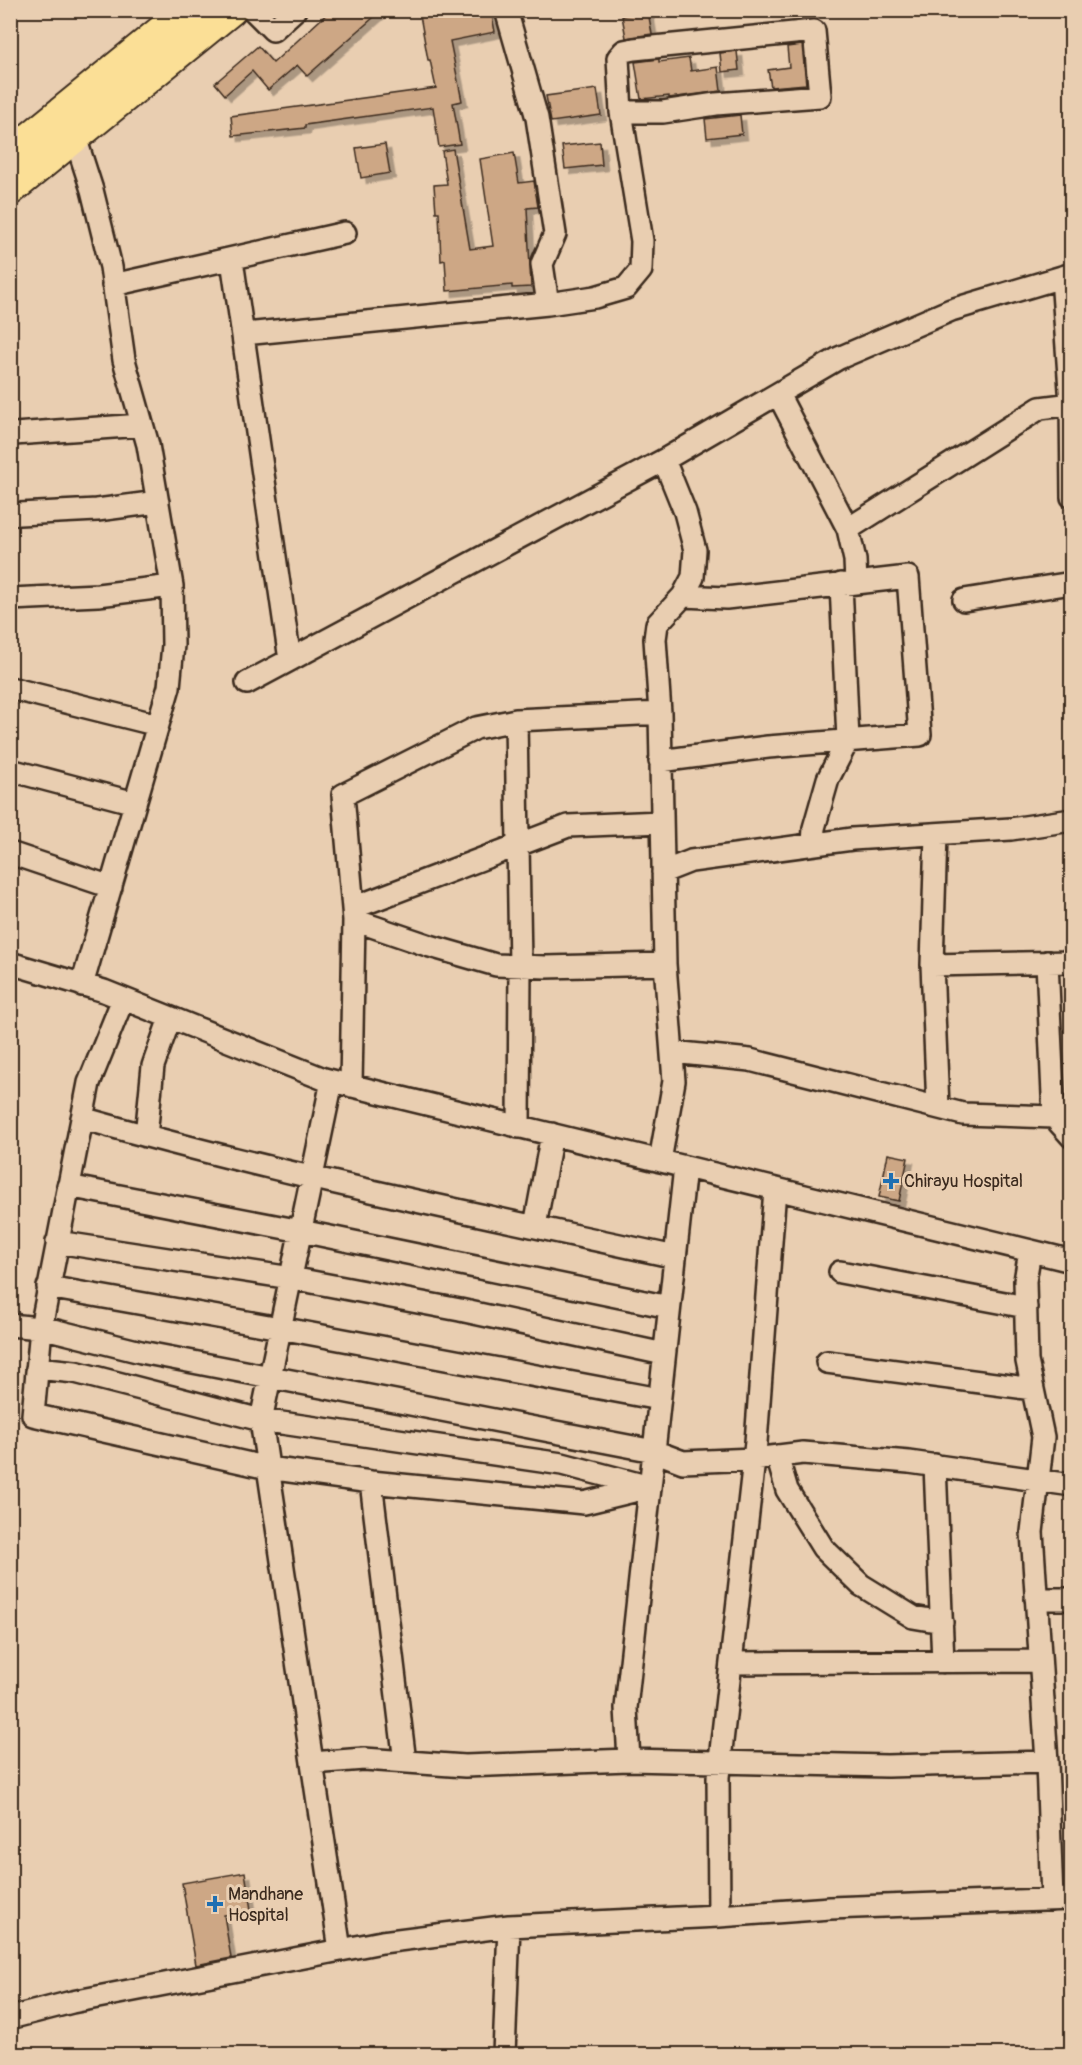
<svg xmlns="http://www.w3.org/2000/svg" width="1082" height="2065" font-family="Pangolin,sans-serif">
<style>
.building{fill:#cda785;stroke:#3b2a1e;stroke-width:1.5;filter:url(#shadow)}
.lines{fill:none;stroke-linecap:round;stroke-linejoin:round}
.minor-casing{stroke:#3b2a1e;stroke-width:26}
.highway-casing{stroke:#3b2a1e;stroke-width:34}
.minor{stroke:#e9ceb1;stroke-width:21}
.highway{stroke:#fbdf96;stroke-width:30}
.poi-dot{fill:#1f6fb2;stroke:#e9ceb1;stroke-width:2}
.labels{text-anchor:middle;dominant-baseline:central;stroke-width:6;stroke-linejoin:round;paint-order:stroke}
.poi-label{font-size:18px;fill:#3b2a1e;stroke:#e9ceb1;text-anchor:start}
</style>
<defs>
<filter id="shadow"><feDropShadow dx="5.5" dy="5.5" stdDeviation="0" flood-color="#0004"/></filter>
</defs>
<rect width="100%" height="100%" fill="#e9ceb1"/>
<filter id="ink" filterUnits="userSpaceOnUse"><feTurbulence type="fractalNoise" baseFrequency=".0167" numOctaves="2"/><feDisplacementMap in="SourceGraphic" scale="12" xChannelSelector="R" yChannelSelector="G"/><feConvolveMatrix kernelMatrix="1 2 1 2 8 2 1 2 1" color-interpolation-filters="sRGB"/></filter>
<g filter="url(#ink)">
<path class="building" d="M331,10h51l-75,66 -10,-11 -29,25 -16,-19 -27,24 -10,-12 43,-37 15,17z
M419,10h72l4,22 -45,9 12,60 -9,2 7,41 -21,3 -6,-40 -128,18v3l-72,8 -2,-20 205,-28 -6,-28h-2z
M648,11l4,23 -26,4 -4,-22z
M802,45l4,39 -35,3 -3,-17 21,-3 -2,-20z
M737,51l2,19 -17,2 -2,-19z
M689,58l2,13 27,-4 3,24 -52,7v-2l-28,3 -6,-37 24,-3v3z
M597,89l4,26 -50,7 -5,-26z
M740,115l2,19 -35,4 -2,-19z
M600,142l2,23 -37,4 -3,-23z
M385,144l5,29 -29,5 -5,-30z
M453,149l17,100 23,-3 -13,-87 34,-6 5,30 15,-2 4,26 -11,1 4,79 -19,1v-3l-65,6 -2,-31 -4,1 -2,-49h-3l-2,-27 13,-1 -5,-33z
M888,1154l20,4 -9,43 -20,-4z
M245,1872l6,38 -27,5 7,43 -35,7 -14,-82z"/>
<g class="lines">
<g class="minor-casing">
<path id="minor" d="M253,10l20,20 22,-20
M506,10l31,108 18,116 -13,30 6,40
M75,137l17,53 19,77 13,93 24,85 24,141
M232,260l58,400
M1062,277l9,127 1,93
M113,285l232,-52
M244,334l304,-30 47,-7 31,-9 15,-18 1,-29 -21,-129 -3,-54 6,-7 10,-2 180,-18 6,65 -104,8 -53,8h-42
M778,394l70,135 7,31 1,23
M14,434l128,-9
M19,514l78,-4 61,-8
M848,529l192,-121 32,-4
M10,599l88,-4 74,-9 1,59 -4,42 -87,298
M964,600l108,-17
M247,683l417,-223 175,-102 112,-48 121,-36
M10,688l148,37
M516,720l4,246 -1,161
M660,761l108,-14 152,-12 -12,-158 -182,21 -43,-2
M10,770l125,33
M936,834l-4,131 6,142
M813,844l1,-16 14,-49 20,-39 -7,-156
M10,853l101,34
M663,872l28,-11 161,-22 159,-10 61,-9
M353,908l215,-82 93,-4
M354,920l76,26 66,19 50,2 119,-3
M1047,962l7,155
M10,963l94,28 220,88 748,182
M932,965l140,-3
M123,999l-34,84 -48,245 -8,87 235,53 103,14 213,21 66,-16
M672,1052l78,8 213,54 91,3 18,20
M332,1081l-71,339 79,530
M351,1086l3,-166 -11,-125 133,-67 40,-8 144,-7
M82,1118c195,56 395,96 593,139
M146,1136l7,-70 17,-48
M660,1161l14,-80 -9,-117 -5,-251 -5,-74 2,-15 26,-28 10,-19 2,-27 -10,-38 -21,-52
M68,1186l233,45 368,76
M535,1226l17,-92
M57,1242l234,36 169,32 204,44
M1030,1251l-5,30 2,80 16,76 -11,95 15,230 5,138
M840,1272l186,35
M48,1287l232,41 379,71
M10,1325l39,4 92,23 513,99 29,11 71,-3 49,-6 106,9 163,23
M827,1362l206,27
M37,1368l38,4 186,48 301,44 84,22
M777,1456l10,34 36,58 38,37 52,32 29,5
M935,1465l8,197
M371,1482l34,280
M1036,1599h36
M731,1663l309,-2
M629,1760l-3,-52 59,-541
M312,1763l52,-4 101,7 164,-6 258,6 160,-4
M719,1916l-1,-139 38,-335 19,-253
M10,2018l62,-16 310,-60 127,-16 210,-10 111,-8 242,-9
M504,2054l5,-128"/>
</g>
<g class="highway-casing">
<path id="highway" d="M10,154l177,-144
M10,190l221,-180"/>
</g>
<use href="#minor" class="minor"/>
<use href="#highway" class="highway"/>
</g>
</g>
<g class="poi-dot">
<path d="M888 1172h6v6h6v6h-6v6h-6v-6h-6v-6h6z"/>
<path d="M212 1895h6v6h6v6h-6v6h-6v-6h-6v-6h6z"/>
</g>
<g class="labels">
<g class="poi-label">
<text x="904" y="1181">Chirayu Hospital</text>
<text x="228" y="1894">Mandhane<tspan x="228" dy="21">Hospital</tspan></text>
</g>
</g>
<rect width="1082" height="2065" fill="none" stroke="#e9ceb1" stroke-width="36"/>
<rect x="18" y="18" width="1046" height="2029" fill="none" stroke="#3b2a1e" stroke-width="2" filter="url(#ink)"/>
</svg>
